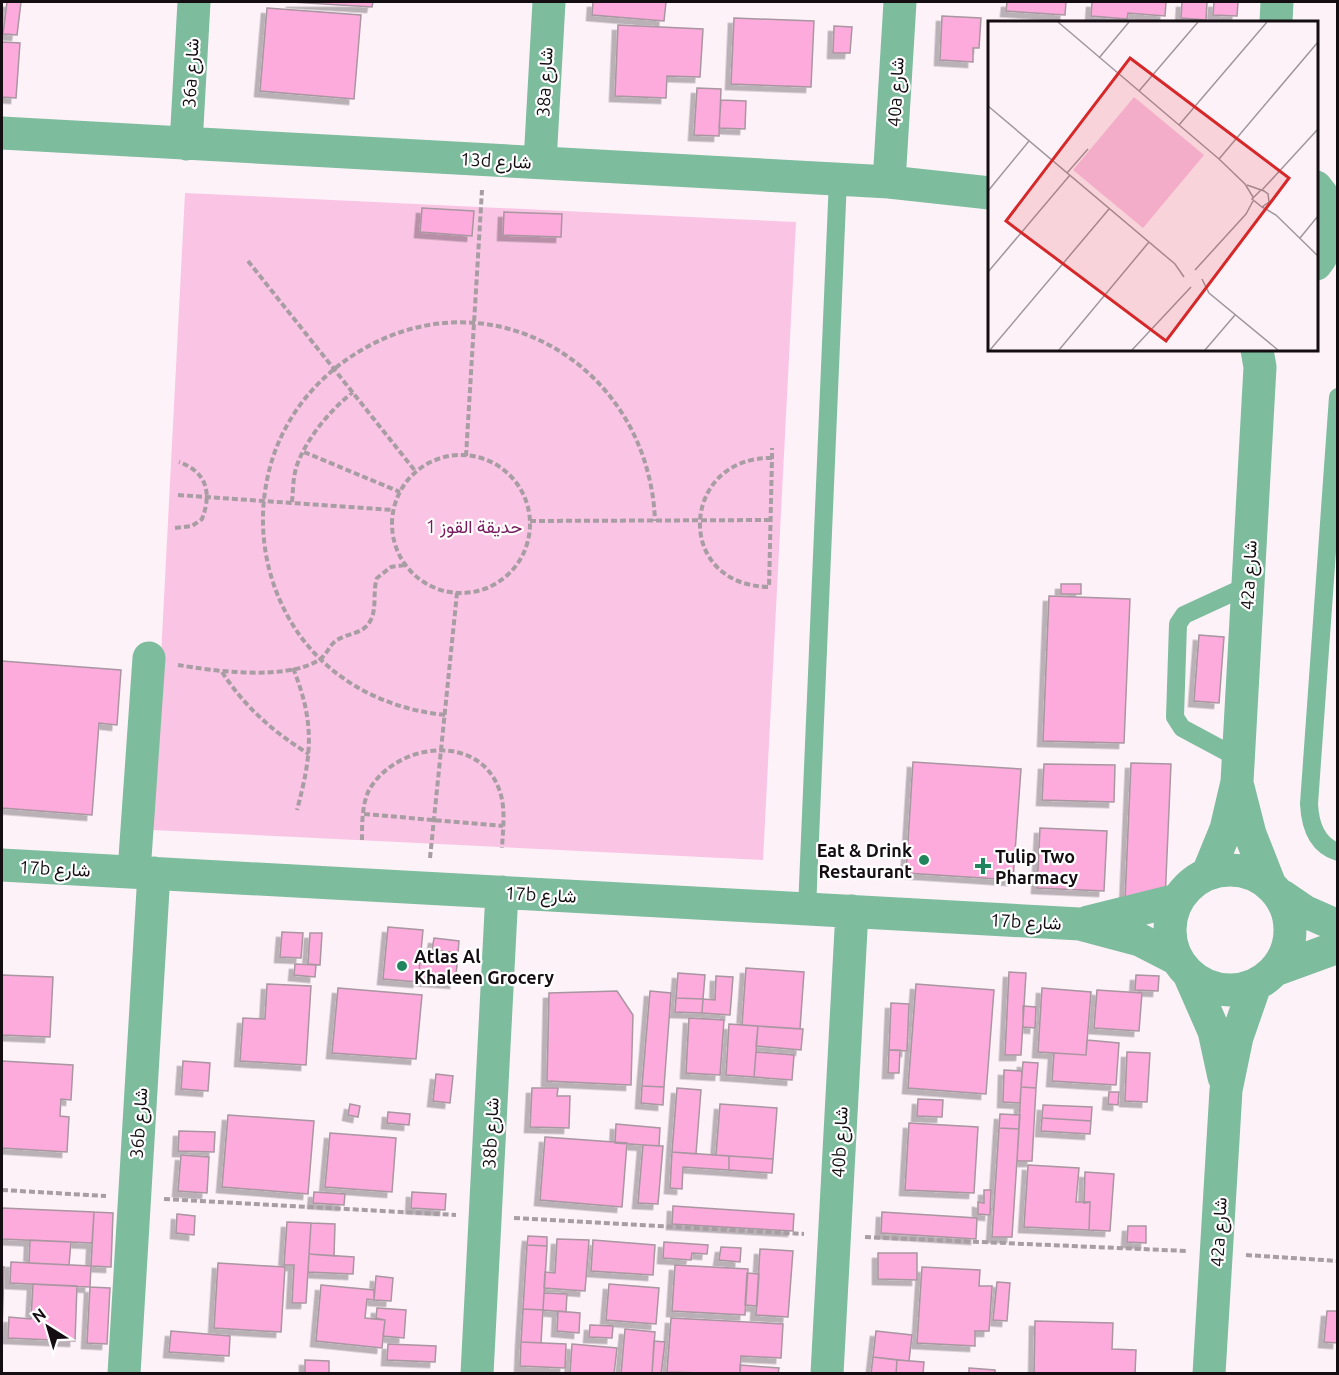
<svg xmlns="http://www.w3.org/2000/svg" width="1339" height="1375" font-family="Ubuntu,Vazirmatn,sans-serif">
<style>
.green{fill:#fac5e4}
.building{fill:#fcabdc;stroke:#a996a0;stroke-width:1.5;filter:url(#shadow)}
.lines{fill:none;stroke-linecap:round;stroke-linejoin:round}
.path{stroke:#a79da3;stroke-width:4;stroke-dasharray:6 3;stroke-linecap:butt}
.lane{stroke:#7ebc9e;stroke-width:18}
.street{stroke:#7ebc9e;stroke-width:33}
.poi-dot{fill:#20845d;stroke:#fff;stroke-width:2}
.labels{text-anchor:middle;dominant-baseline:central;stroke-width:4.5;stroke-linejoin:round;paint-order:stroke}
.street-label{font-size:18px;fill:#140e12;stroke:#fff}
.park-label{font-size:18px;fill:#761b5b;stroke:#fff}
.poi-label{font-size:18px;font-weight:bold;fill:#140e12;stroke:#fff;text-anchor:start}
.inset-road{fill:none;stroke:#a0979d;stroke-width:1.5}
.view{fill:#d62828;fill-opacity:0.15;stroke:#d62828;stroke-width:3}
.inset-edge{fill:none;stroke:#140e12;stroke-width:3}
</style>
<defs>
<filter id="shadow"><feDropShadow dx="-5.5" dy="5.5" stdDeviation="0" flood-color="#0004"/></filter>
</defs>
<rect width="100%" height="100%" fill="#fef2f9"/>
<path class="green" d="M185,193l611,29 -33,638 -611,-30z"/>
<path class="building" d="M7,2h14l-4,33 -14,-1z
M291,2h82l-1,5z
M593,2h73l-2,19 -72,-6z
M1007,2h59l-1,13 -59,-4z
M1092,2h74l-1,14 -37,-3 -1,6 -36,-3z
M1182,2h25l-1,18 -25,-2z
M1214,2h24l-1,14 -24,-1z
M267,8l94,7 -7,84 -94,-8z
M942,16l39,2 -2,30h-6v14l-33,-2z
M734,18l80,3 -3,66 -80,-3z
M618,25l85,4 -3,48 -33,-1 -1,22 -51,-2z
M834,26l18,1 -2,26h-17z
M2,42l18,1 -4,55 -14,-1z
M697,88l24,1 -2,47 -25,-1z
M721,100l25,1 -1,28 -26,-1z
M422,208l52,3 -2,25 -52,-4z
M504,212l58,2 -1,23 -58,-2z
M1061,584h20v10h-20z
M1049,596l81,3 -6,144 -81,-2z
M1199,635l25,2 -5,66 -25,-2z
M2,661l119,9 -4,55 -18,-2 -7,92 -90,-7z
M913,762l108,7 -8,111 -107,-7z
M1131,763l40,1 -6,137 -40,-1z
M1044,764l71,1 -1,37 -72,-2z
M1040,828l67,3 -3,60 -67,-3z
M388,927l35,3 -5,52 -35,-3z
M282,932l21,1 -2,25 -21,-1z
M310,933h12l-2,32 -12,-1z
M434,938l25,3 -1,12 -26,-3z
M421,953l37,3 -3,27 -37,-3z
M295,964l21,1 -1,12 -21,-2z
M746,968l58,4 -4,57 -58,-4z
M1009,972l17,1 -5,82h-16z
M678,973l27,2 -2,24 -27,-1z
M2,975l51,2 -3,60 -48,-2z
M1136,975l23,1 -1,15 -23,-1z
M716,976l17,1 -3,38 -28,-2 1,-14 12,1z
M267,984l44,2 -5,79 -66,-4 3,-43 22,1z
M916,984l78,6 -8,104 -78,-6z
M338,988l84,7 -6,64 -84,-6z
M1042,988l49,4 -5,63 -48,-3z
M1097,990l45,3 -3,38 -45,-3z
M617,991l16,24 -2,70 -84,-4 2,-88z
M650,991l21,2 -7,94 -22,-1z
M676,998l27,1 -1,14 -27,-1z
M891,1003l18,1 -2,47 -18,-1z
M1023,1006l13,1 -1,21 -12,-1z
M689,1018l35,2 -4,55 -34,-2z
M729,1024l29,2 -4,51 -28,-2z
M758,1026l45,3 -2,21 -45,-4z
M1087,1040l32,3 -3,42 -64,-4 2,-28 32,2z
M889,1050h11l-1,23h-11z
M756,1052l38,3 -2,25 -38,-3z
M1127,1052l23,1 -3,49 -22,-1z
M2,1061l71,4 -2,35 -10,-1 -1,17 9,1 -2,35 -65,-4z
M183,1061l27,2 -2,28 -27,-2z
M1023,1062l15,1 -2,25 -15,-1z
M1004,1070l18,1 -2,32 -17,-1z
M436,1074l17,2 -3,27 -17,-2z
M642,1086l22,1 -1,18 -22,-2z
M1021,1087l15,1 -4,73h-15z
M532,1088h26l-1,8h13l-1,32 -39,-1z
M677,1088l24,2 -5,64 -24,-2z
M1109,1092h10l-1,13 -10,-1z
M918,1099l25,1 -1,17 -25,-1z
M350,1104l10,2 -2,11 -10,-2z
M720,1104l57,4 -4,51 -57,-4z
M1043,1105l49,2 -1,14 -49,-3z
M388,1112l22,2 -1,11 -22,-2z
M1000,1114l20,1 -1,14 -20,-1z
M228,1115l86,6 -6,73 -86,-7z
M1042,1118l49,3 -1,13 -49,-3z
M909,1123l69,4 -4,66 -69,-3z
M616,1124l44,4 -1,18 -44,-3z
M999,1128l20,1 -7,108h-20z
M179,1131l36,1 -1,20 -36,-1z
M330,1133l66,5 -4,54 -67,-5z
M545,1137l82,6 -5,64 -82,-7z
M643,1145l20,1 -5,58 -20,-1z
M672,1152l57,4v14l-46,-3 -1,22 -12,-1z
M181,1155l28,2 -2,36 -29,-2z
M729,1156l44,3 -1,14 -43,-3z
M1028,1165l51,3 -3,34h14l-1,28 -65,-3z
M1085,1172l29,2 -4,57 -21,-1 1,-28 -6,1z
M984,1190h7l-1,25 -12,-1v-12l6,1z
M314,1192l31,2 -1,11 -31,-2z
M412,1192l34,2 -1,16 -34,-2z
M673,1206l121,8 -1,17 -121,-7z
M2,1208l92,4 -2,31 -90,-4z
M94,1212l19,1 -2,54 -20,-1z
M882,1212l95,6 -1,21 -95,-6z
M177,1214l18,2 -1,19 -18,-2z
M287,1222l24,1 -5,80h-14l2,-38h-10z
M311,1223l24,1 -1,32 -25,-2z
M1128,1226h18v17l-19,-1z
M528,1236l19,1v9l-20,-1z
M557,1239l32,1 -4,51 -41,-3 1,-16 10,1z
M30,1240l41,2 -2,23 -40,-2z
M593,1240l62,5 -2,30 -62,-4z
M664,1242l44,3 -1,9 -15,-1 -1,7 -28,-2z
M527,1245l20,1 -4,64 -20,-1z
M721,1247l20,1 -1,14 -21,-2z
M760,1249l33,2 -5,66 -32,-2z
M878,1253h39v27l-39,-1z
M309,1254l45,3 -1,17 -45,-2z
M11,1262l80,4 -1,21 -80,-4z
M218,1263l67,4 -4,65 -67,-4z
M675,1265l73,4 -3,46 -73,-4z
M2,1267h2l-2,67z
M922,1267l58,3 -1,16h13l-3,45h-14v15l-58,-3z
M747,1273l12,1 -2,32 -12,-1z
M376,1276l17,2 -2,23 -17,-1z
M997,1282l13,1 -3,38 -14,-1z
M33,1284l44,2 -2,55 -67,-3 1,-21 22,2z
M609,1284l50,4 -3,36 -50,-4z
M321,1285l53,5v10l-7,-1 -2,19 20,2 -3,28 -66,-7z
M90,1287l20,1 -3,56 -20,-1z
M544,1293l23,1 -1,18 -23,-2z
M377,1308l29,2 -2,28 -21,-2 2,-16 -9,-2z
M523,1309l20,1 -2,33 -20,-1z
M558,1311l22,2 -1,20 -22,-2z
M1327,1311h11v32l-14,-1z
M671,1318l112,6 -2,34 -40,-2 -1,18 -73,-2z
M1035,1321l78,2 -1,26 24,1 -1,24h-101z
M590,1325l23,1 -1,12 -23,-1z
M625,1329l30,3 -3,42h-31z
M171,1331l59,5 -1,20 -60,-4z
M876,1331l36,4 -3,26 -36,-4z
M654,1341l11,1 -4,32h-9z
M521,1342l45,2 -1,24 -45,-2z
M388,1344l48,2 -1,16 -48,-2z
M572,1344l45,4 -3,26 -44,-1z
M873,1357l24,3 -1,14h-25z
M305,1360l24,1v13l-24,-1z
M897,1360l27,2 -1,12h-27z
M740,1365l39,3 -1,6h-38z
M969,1368l26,2v4h-26z"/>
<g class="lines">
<path class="path" d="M248,261l168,211
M304,452l96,40
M392 524a69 69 0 1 1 138 0a69 69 0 1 1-138 0Z
M466,456l16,-266
M772,458c-91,-2 -100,127 -3,129l3,-129v-10
M178,495l215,15
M292,502c1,-11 1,-23 4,-34 9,-28 34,-58 57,-76
M530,521l240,-1
M175,528l17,-2 10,-7c10,-26 5,-47 -23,-57
M178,665c37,6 107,16 141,-5 8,-5 10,-15 18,-20 11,-7 25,-6 32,-17 9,-13 3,-31 8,-45l14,-11 14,-2
M293,668c22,55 19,86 4,142
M222,672c23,35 51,60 87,82
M445,715c-67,-7 -127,-41 -159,-102 -23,-44 -29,-94 -17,-142 11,-45 39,-84 77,-111 135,-95 303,1 309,161
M364,814l139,12
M362,840c0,-16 0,-36 7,-50 27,-47 109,-58 130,-1 7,18 4,40 3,59
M430,858l27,-265
M2,1190l104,6
M164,1199l292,16
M514,1218l290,16
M865,1237l322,14
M1246,1255l92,6"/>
<path class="lane" d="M1338,397l-29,407c1,20 7,41 29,48
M1238,758l-56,-30 -7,-11 3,-93 6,-9 63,-29
M807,909l31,-730"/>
<path class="street" d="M1276,22l1,-20
M2,133l887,49 101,11
M186,144l8,-142
M540,162l9,-160
M889,182l11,-180
M1316,187c21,24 19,53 0,77
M1238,787l12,47 20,51
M2,865l1078,59 60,16 37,19
M1170 930a60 60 0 1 1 120 0a60 60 0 1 1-120 0Z
M134,872l15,-214
M1208,873l18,-44 11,-47 23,-415 -3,-17
M1282,896l22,15 34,15
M1088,922l89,-22
M1275,970l63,-23
M1189,974l25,57 10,46
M124,1374l30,-501
M477,1374l25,-482
M827,1374l25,-463
M1209,1374l17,-284 11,-53 18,-52"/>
</g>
<g class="poi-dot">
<circle cx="924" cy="860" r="6"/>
<path d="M980 857h6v6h6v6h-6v6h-6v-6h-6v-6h6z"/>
<circle cx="402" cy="966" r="6"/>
</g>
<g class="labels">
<g class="street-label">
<text transform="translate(190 73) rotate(-87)">36a شارع</text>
<text transform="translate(544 82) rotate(-87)">38a شارع</text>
<text transform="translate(895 92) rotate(-87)">40a شارع</text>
<text transform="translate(496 160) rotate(3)">13d شارع</text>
<text transform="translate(1248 575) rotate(-87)">42a شارع</text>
<text transform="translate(55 868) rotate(3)">17b شارع</text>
<text transform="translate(541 894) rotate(3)">17b شارع</text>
<text transform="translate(1026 921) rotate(3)">17b شارع</text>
<text transform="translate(138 1123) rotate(-86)">36b شارع</text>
<text transform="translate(490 1133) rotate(-87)">38b شارع</text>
<text transform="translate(839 1142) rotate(-87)">40b شارع</text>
<text transform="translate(1218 1232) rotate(-87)">42a شارع</text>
</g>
<g class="park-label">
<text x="474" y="526">حديقة القوز 1</text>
</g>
<g class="poi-label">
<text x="912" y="850" text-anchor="end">Eat &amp; Drink<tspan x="912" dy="21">Restaurant</tspan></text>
<text x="995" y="856">Tulip Two<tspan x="995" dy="21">Pharmacy</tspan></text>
<text x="414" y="956">Atlas Al<tspan x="414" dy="21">Khaleen Grocery</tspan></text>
</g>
</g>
<g transform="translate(988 21)">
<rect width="330" height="330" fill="#fef2f9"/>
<path d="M146,76l70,58 -61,73 -70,-58z" fill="#fac5e4"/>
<path class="inset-road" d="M70,1l161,137 26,25 8,13M111,37l30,-36M151,70l59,-69M0,85l187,158 9,13M191,104l88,-103M231,138l99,-117M79,152l21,-24M259,164l17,6 4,3 1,8 -7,5 -10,-8 9,-9M274,169l56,-61M0,170l41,-50M274,186l14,8 42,41M312,217l18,-22M207,249l51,-56 7,-13M0,251l82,-97M214,258l7,14 69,57M2,329l119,-141M71,329l90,-108M144,329l59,-63M217,329l30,-35"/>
<path class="view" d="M142,37l159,120 -123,163 -160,-120z"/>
<rect width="330" height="330" class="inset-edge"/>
</g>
<rect width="1339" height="1375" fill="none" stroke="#140e12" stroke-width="6"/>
<g transform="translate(48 1327) rotate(323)" stroke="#ffffff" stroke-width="4.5" paint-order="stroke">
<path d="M0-4.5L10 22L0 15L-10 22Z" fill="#140e12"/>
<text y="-9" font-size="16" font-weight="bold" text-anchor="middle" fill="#140e12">N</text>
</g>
</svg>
